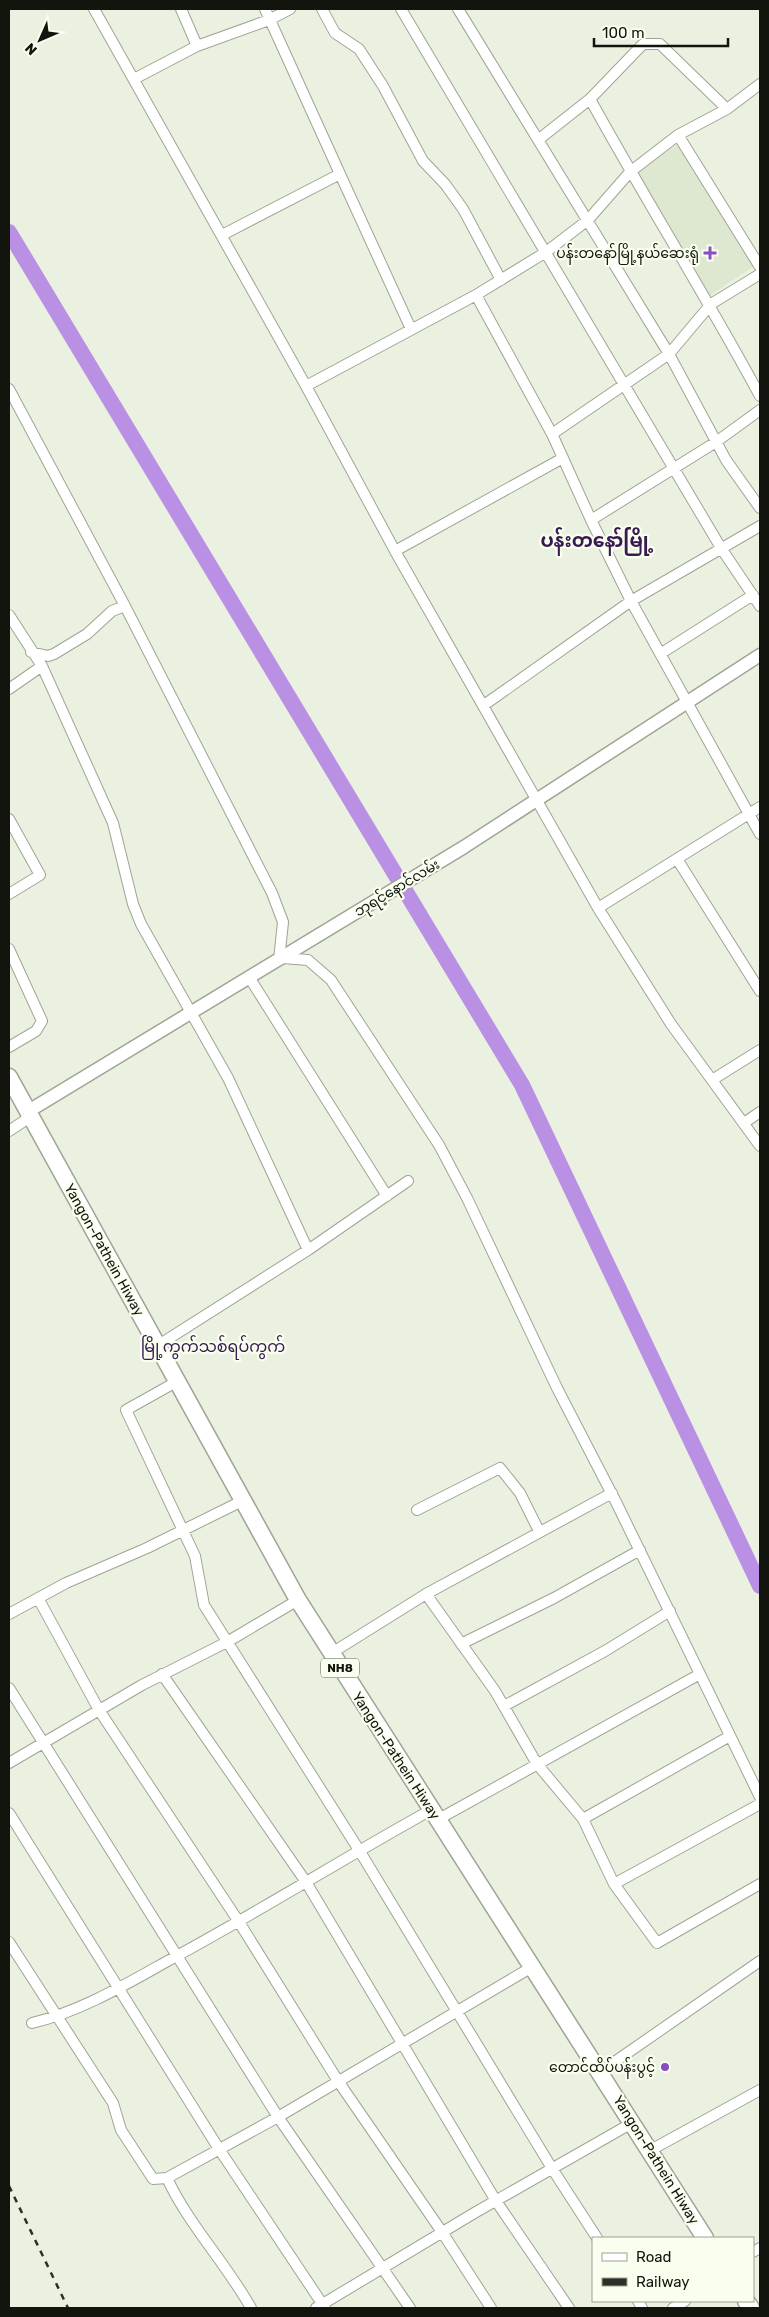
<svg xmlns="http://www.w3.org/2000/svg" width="769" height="2317" font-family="Rubik,'Noto Sans Myanmar',sans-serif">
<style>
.built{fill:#dee7d0}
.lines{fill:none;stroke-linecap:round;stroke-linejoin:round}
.river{stroke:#ba90e4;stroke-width:16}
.minor-casing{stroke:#9fa495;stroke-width:12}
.tertiary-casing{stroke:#9fa495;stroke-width:15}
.trunk-casing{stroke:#9fa495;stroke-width:19}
.minor{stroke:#fff;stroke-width:10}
.tertiary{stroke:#fff;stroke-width:12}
.trunk{stroke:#fff;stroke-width:16}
.rail{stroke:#2d2f28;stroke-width:2.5;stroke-dasharray:6 6;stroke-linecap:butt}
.poi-dot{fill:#8c4cc2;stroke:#f8ffee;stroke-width:2}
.labels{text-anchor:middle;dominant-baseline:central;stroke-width:4.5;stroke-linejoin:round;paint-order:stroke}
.shield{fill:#f8ffee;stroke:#575a51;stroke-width:1}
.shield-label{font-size:12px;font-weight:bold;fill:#12140e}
.poi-label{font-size:14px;fill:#12140e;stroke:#f8ffee;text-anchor:end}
.street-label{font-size:14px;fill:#12140e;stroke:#f8ffee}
.quarter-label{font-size:16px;fill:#381951;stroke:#f8ffee}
.district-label{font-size:19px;font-weight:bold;fill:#381951;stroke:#f8ffee}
</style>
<rect width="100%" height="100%" fill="#ebf1e1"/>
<path class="built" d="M678,144l76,122 -45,30 -73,-123z"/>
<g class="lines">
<path class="river" d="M9,232l513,853 238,501"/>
<g class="minor-casing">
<path id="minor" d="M94,9l212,377 89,165 203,357 73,116 89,122
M181,9l16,37
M265,9l75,165
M322,9l13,24 24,16 24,37 40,75 22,23 18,25 38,71
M401,9l320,539 39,58
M458,9l211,345 57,106 34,48
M134,79l63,-33 72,-26 21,-11
M590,99c55,100 116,197 170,297
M678,135l82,132
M538,140l52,-41 53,-55h17l67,65
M222,235l118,-61 71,155
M476,295l76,139 39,86
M306,386l170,-91 70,-43 42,-32 42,-48 48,-37 49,-26 33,-25
M9,389l116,217 147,287 11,29 -4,38
M760,410l-44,32 -125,78 40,81 129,233
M552,434l117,-80 42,-50 49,-30
M395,551l168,-93
M9,615l33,51 71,157 20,81 8,20 87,154 80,172
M31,652l17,4 6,-2 33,-20 25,-23 13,-5
M660,654l93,-59
M9,689l33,-23
M484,705l147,-104 129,-75
M9,819l31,56 -31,19
M677,859l83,132
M598,908l162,-101
M9,949l33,72 -6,10 -27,16
M283,958l25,2 23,20 108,165 28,53 90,190 59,114 144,295
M249,977l138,219
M712,1080l48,-30
M744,1123l16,-11
M9,1131l21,-14
M157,1346l151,-96 100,-69
M176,1382l-50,28 69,146 9,49 155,245 194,320 44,68
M417,1510l83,-42 20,25 19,38
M426,1594l69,97 42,73 46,55 31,65 43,59 103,-59
M38,1598l61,112 140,212 99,159 104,151 49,76
M9,1614l57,-31 81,-35 95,-47
M461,1644l93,-46 86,-48
M330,1654l96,-60 186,-101
M162,1674l144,208 190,319 73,107
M9,1688l269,429 132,191
M504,1706l101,-55 65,-40
M9,1763l133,-78 85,-43 71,-42
M9,1813l210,336 106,159
M583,1819l147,-83
M437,1820l263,-146
M614,1884l146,-80
M9,1942l104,161 8,27 32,49 14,-1c21,46 59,85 84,130
M32,2023c50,-12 96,-40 141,-65 87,-47 171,-100 258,-148
M600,2072l160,-111
M649,2151l111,-61
M167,2178l111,-61 254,-150
M753,2252l7,-4
M638,2301l4,7
M316,2308l160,-96 156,-89
M673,2308l12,-7"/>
</g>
<g class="tertiary-casing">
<path id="tertiary" d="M27,1112l437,-265 296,-192"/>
</g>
<g class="trunk-casing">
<path id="trunk" d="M9,1077l289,523 407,638
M746,2301l5,7"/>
</g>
<use href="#minor" class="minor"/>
<use href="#tertiary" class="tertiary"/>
<use href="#trunk" class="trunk"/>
<path class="rail" d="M9,2186l59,122"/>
</g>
<g class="poi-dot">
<path d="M707.5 245.5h5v5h5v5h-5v5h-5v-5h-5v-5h5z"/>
<circle cx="665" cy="2067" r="5"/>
</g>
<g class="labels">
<rect class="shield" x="321" y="1658.5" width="38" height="19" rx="4"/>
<g class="shield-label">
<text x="340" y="1668">NH8</text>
</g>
<g class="poi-label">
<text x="699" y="253">ပန်းတနော်မြို့နယ်ဆေးရုံ</text>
<text x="655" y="2067">တောင်ထိပ်ပန်းပွင့်</text>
</g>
<g class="street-label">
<text transform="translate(397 888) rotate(-31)">ဘုရင့်နောင်လမ်း</text>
<text transform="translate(104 1250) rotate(61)">Yangon-Pathein Hiway</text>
<text transform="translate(396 1756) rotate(57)">Yangon-Pathein Hiway</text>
<text transform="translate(656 2160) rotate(58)">Yangon-Pathein Hiway</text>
</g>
<g class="quarter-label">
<text x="213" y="1346">မြို့ကွက်သစ်ရပ်ကွက်</text>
</g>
<g class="district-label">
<text x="597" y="540">ပန်းတနော်မြို့</text>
</g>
</g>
<rect width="769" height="2317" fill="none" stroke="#12140e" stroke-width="20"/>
<rect x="592" y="2237" width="162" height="65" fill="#f8ffee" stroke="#9ca194"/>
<rect x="602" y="2253" width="25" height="8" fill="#ffffff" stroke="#9ca194"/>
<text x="636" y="2262" font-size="15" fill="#12140e">Road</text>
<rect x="602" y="2278" width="25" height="8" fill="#2d2f28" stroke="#9ca194"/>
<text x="636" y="2287" font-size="15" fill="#12140e">Railway</text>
<g transform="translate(40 40) rotate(225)" stroke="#f8ffee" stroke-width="4" paint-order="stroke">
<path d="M0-4L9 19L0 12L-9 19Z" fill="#12140e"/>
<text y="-8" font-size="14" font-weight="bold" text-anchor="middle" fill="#12140e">N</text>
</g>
<path d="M594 38v8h134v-8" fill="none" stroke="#12140e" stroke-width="2.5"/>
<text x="602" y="38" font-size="15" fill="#12140e" stroke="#f8ffee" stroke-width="4" paint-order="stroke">100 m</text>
</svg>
